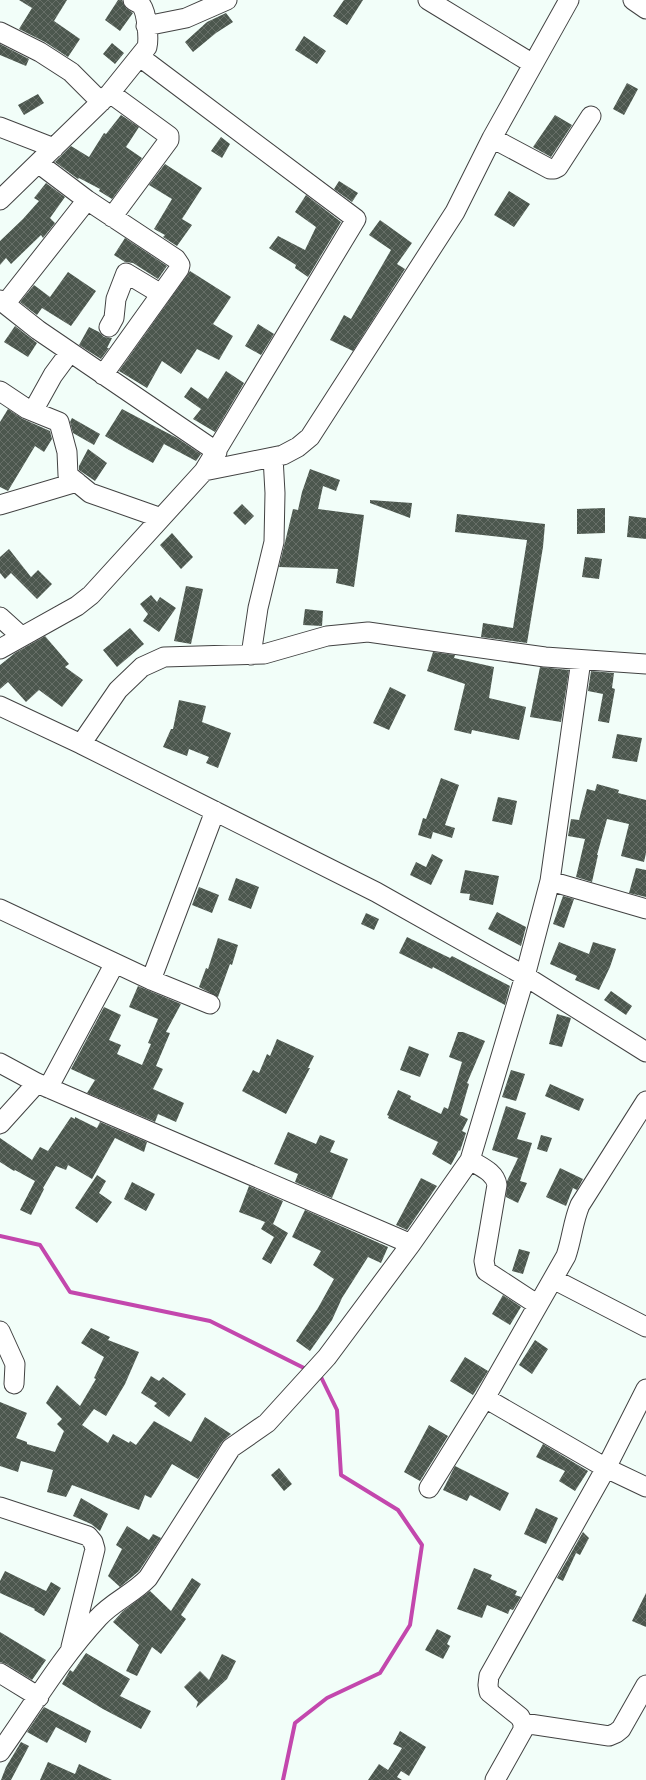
<svg xmlns="http://www.w3.org/2000/svg" width="646" height="1780" font-family="'PT Serif',serif">
<style>
.lines{fill:none;stroke-linecap:round;stroke-linejoin:round}
.stream{stroke:#c347ad;stroke-width:4}
.building{fill:url(#building-cross-hatch)}
.minor-casing{stroke:#424242;stroke-width:21}
.minor{stroke:#fff;stroke-width:19}
</style>
<defs>
<pattern id="building-cross-hatch" width="8" height="8" patternUnits="userSpaceOnUse"><rect width="8" height="8" fill="#4c574e"/><path d="M0 0l8 8M0 8l8-8" fill="none" stroke="#676f68"/></pattern>
</defs>
<rect width="100%" height="100%" fill="#f2fef9"/>
<g class="lines">
<path class="stream" d="M0,1236l40,9 30,47 140,29 98,49
M283,1780l12,-57 32,-25 53,-25 30,-48 12,-80 -24,-35 -57,-35 -4,-65 -16,-33 -4,-2"/>
</g>
<path class="building" d="M19,0h48l-13,21 26,18 -12,18 -23,-15 -26,-13 13,-21z
M118,0h4l4,8 7,5 -13,18 -15,-11z
M344,0h19l-16,25 -14,-9z
M226,13l7,9 -17,11 -23,19 -8,-10 22,-20z
M304,36l22,15 -9,13 -22,-14z
M112,43l12,10 -9,11 -12,-10z
M0,44l29,15 -3,7 -26,-11z
M627,83l11,6 -14,26 -11,-6z
M38,94l6,9 -20,12 -6,-10z
M121,115l18,12 -13,20 16,11 -30,41 -13,-8 1,-2 -21,-11 -1,1 -23,-17 16,-16 18,11 15,-24 2,1z
M555,115l17,10 -21,32 -18,-10z
M221,137l9,7 -8,14 -11,-7z
M165,164l37,24 -20,31 10,6 -15,21 -14,-9 2,-2 -11,-6 18,-30 -23,-14z
M339,181l19,12 -6,9 -18,-13z
M46,183l19,14 -15,21 5,5 -12,15 -2,-3 -30,29 -5,-6 -6,7v-24l23,-22 16,-18 -5,-3z
M509,191l21,13 -16,23 -20,-12z
M306,195l35,27 -33,55 -13,-9 1,-3 -27,-17 9,-12 27,14 11,-23 -21,-15z
M380,220l32,23 -15,21 8,5 -52,82 -23,-11 14,-25 7,4 40,-69 -22,-15z
M125,238l42,28 -9,13 -25,-16 -8,-1 -11,-7z
M190,271l41,26 -18,27 20,12 -14,24 -22,-11 -16,25 -19,-13 -15,27 -28,-17z
M68,272l28,19 -25,35 -29,-18 -5,7 -17,-13 14,-17 16,12z
M258,324l16,10 -13,21 -16,-9z
M15,326l22,17 -9,14 -24,-15z
M89,327l10,5 5,5 8,1 -5,10h2l-8,11 -22,-14z
M226,371l18,12 -29,49 -22,-13 8,-10 -17,-12 7,-10 17,12z
M8,409l15,10 27,12 2,8 -8,13 -9,-6 -27,45 -8,-4v-65z
M122,409l55,29 24,16 -5,7 -32,-17 -11,19 -24,-13 -24,-14z
M72,418l28,16 -6,11 -21,-12 -3,-11z
M88,449l19,14 -12,18 -16,-11v-4z
M310,469l30,11 -4,11 -13,-5 -5,23 46,6 -10,72 -18,-4 2,-14 -59,-2 14,-58 5,1 4,-18z
M370,500l42,3 -2,15 -40,-15z
M242,504l12,12 -9,9 -12,-12z
M605,508v25l-28,1v-25z
M457,514l88,10 -2,23 -16,96 -46,-6 2,-14 30,5 14,-88 -72,-8z
M629,516l17,2v21l-19,-2z
M172,533l21,24 -12,12 -21,-24z
M9,549l22,28 7,-7 14,14 -15,15 -26,-26 -6,6 -5,-6v-16z
M585,557l17,2 -3,20 -17,-2z
M186,586l17,3 -12,55 -17,-3z
M151,595l6,7 3,-5 16,11 -17,24 -16,-11 5,-7 -8,-10z
M305,609l18,2 -1,15 -19,-1z
M130,628l14,16 -27,23 -14,-17z
M45,636l24,28 -4,3 18,13 -21,27 -23,-17 -13,12 -18,-20 -8,7v-24l15,-12z
M433,652l22,3 -1,3 40,9 -5,31 37,9 -7,33 -47,-10 -1,4 -17,-4 11,-46 -38,-13z
M540,667l29,3 -8,52 -31,-5z
M591,671l23,2 -2,15 3,1 -6,34 -11,-2 5,-27 -15,-3z
M390,687l16,8 -17,35 -16,-7z
M179,700l27,6 -4,16 29,11 -13,35 -12,-5 3,-6 -20,-8 -2,7 -24,-9 8,-18h2z
M617,734l25,4 -5,24 -25,-4z
M441,778l18,7 -14,40 10,3 -3,10 -19,-6 -2,7 -13,-4 5,-17 3,1z
M597,784l22,6 -1,3 28,7v53l-2,9 -23,-6 8,-32 -22,-5 -10,36h1l-6,27 -16,-5 9,-38 -17,-3 3,-17 8,1 8,-31 8,2z
M498,797l19,4 -5,24 -20,-4z
M432,854l11,6 -12,25 -21,-10 6,-13 10,5z
M636,868l10,2v27l-17,-4z
M465,870l34,6 -6,29 -24,-5 1,-6 -10,-1z
M236,878l23,9 -8,22 -23,-9z
M199,887l20,8 -7,18 -20,-8z
M563,896l11,3 -10,29 -11,-4z
M497,912l29,15 -5,19 -33,-17z
M366,913l13,6 -5,11 -13,-6z
M407,937l43,21 2,-2 58,30 -5,19 -72,-38 -1,2 -33,-16z
M218,938l20,7 -6,20 -2,-1 -12,33 -19,-10 7,-19 2,1z
M559,942l30,12 4,-12 23,7 -6,18 -11,23 -24,-10 2,-4 -27,-12z
M138,986l43,18 -15,28 4,1 -14,33 7,3 -10,20 31,14 -8,19 -18,-8 -3,8 -68,-29 8,-13 -24,-11 33,-62 17,8 -12,25 12,5 -4,9 25,11 9,-21 -3,-1 10,-24 -29,-12z
M611,991l21,15 -6,9 -22,-15z
M557,1014l14,4 -9,29 -13,-3z
M458,1032h5l22,9 -18,42 2,1 -9,31 8,4 -6,12 4,2 -6,18 -1,-1 -8,15 -19,-11 6,-12 -50,-24 1,-2 -2,-1 11,-25 13,6 -1,3 31,15 3,-7 4,2 14,-47 -13,-5z
M277,1039l37,17 -6,12h2l-24,46 -44,-23 11,-21 6,3 8,-19 3,2z
M409,1046l20,8 -9,23 -20,-7z
M511,1070l14,4 -9,27 -14,-4z
M550,1084l34,15 -5,12 -34,-15z
M506,1106l20,7 -9,26 15,4 -12,38 7,2 -9,20 -12,-6 1,-16 11,-23 -26,-8z
M71,1117l4,2v-2l22,11 3,-6 47,20 -3,10 -29,-14 -23,41 -24,-14 -2,5 -10,-4 -13,22 1,1 -13,26 -11,-5 15,-29 -20,-11 -1,1 -14,-9v-24l32,22 8,-13 8,4z
M288,1132l28,12 4,-9 15,6 -5,11 18,7 -16,39 -37,-16 3,-8 -24,-10z
M541,1135l11,3 -5,14 -10,-3z
M560,1168l23,11 -6,11 -4,-2 -7,18 -20,-9z
M97,1175l9,6 -7,12 13,9 -15,21 -22,-15z
M421,1178l16,8 -30,44 -11,-5z
M132,1182l23,12 -9,17 -22,-12z
M249,1186l34,15 -10,23 15,9 -17,31 -9,-5 12,-22 -13,-8 4,-7 -26,-10z
M305,1210l83,37 -7,16 -13,-6 -26,41 -10,22 -22,31 -14,-10 22,-33 16,-29 -21,-14 8,-14 -29,-14z
M519,1249l11,3 -7,22 -11,-3z
M503,1295l18,12 -11,18 -18,-11z
M91,1328l19,9 -2,3 31,12 -14,32 -19,32 -12,-7 -12,16 26,18 5,-9 16,9 1,-2 6,4 18,-24 37,21 14,-25 26,17 -9,8 -24,37 -26,-15 -21,34 -6,-3 -6,15 -67,-25 -6,12 -19,-5 6,-22 -32,-9 -3,11 -18,-6v-64l27,11 -11,25 11,4v2l28,8 9,-21 -7,-7 5,-5 -16,-16 11,-18 23,21 16,-27 -2,-1 10,-21 -23,-14z
M535,1340l13,9 -16,25 -13,-9z
M465,1357l23,14 -15,24 -23,-14z
M151,1376l8,5 4,-4 23,17 -17,23 -15,-11 3,-3 -16,-10z
M429,1425l19,11 -28,45 -16,-9z
M543,1444l45,27 -13,20 -16,-10 6,-10 -29,-14z
M455,1466l54,27 -9,18 -30,-16 -3,6 -24,-11z
M279,1468l13,16 -8,7 -13,-16z
M81,1498l27,16 -8,17 -9,-7 -18,-8z
M536,1508l22,10 -12,26 -22,-10z
M127,1526l22,14 4,-6 8,4 -22,33 -19,16 -12,-11 14,-27 -6,-4z
M583,1532l6,6 -9,17 -4,-2 -13,28 -6,-3z
M474,1568l18,7 -2,4 27,12 -2,4 6,2 -8,13 -3,-1 -2,5 -21,-9 -5,13 -25,-9z
M5,1571l41,20 5,-9 10,6 -17,28 -10,-6 1,-1 -35,-16v-12z
M192,1578l9,6 -20,31 5,4 -25,35 -9,-7 -15,29 -11,-5 13,-26 -26,-23 10,-11 27,-20 21,20z
M646,1593v34l-14,-6z
M437,1629l14,7 -4,8 3,2 -7,13 -18,-9z
M0,1632l46,28 -14,20 -26,-16 -6,-2z
M86,1653l44,26 -10,17 31,15 -10,18 -38,-20 -41,-25 8,-14 3,2z
M222,1654l14,7 -9,18 -31,29 2,-6 -14,-15 16,-16 9,9z
M44,1707l47,24 -5,12 -30,-16 -9,16 -20,-11z
M400,1731l26,16 -17,29 -8,-5 -4,6 5,3h-34l11,-16 9,6 14,-22 -9,-4z
M21,1742l8,4 -18,34h-10l5,-13z
M48,1762l27,12 4,-10 33,16h-72z"/>
<g class="lines">
<g class="minor-casing">
<path id="minor" d="M428,0l105,64
M633,0l13,9
M146,26l40,-8 41,-18
M0,32l40,20 31,20 30,30
M110,93l59,43v4l-57,77
M0,127l54,21
M492,138l58,31h4l4,-2 33,-51
M38,163l49,37 89,59 4,6 -1,4 -76,106
M0,200l110,-107 37,-46c2,-8 0,-35 -6,-42 -2,-2 -6,-3 -8,-5
M0,300l38,30 179,122
M5,304l82,-104
M109,327l5,-9 2,-19 10,-26 35,21
M0,391l27,18 32,13 8,30 1,23 22,18 71,25
M33,411l20,-36 17,-23
M204,471l79,-16 15,-8 12,-10 145,-225 37,-74 77,-138
M0,505l77,-23
M0,617l21,19
M0,649l77,-43 14,-11 113,-124 152,-252 -216,-162
M251,655l7,-47 16,-66 1,-49 -2,-36
M0,706l81,38 295,148 149,84 121,76
M81,744l37,-54 24,-23 22,-10 100,-3 63,-18 41,-4 177,25 101,7
M550,881l96,28
M0,909l151,71 59,24
M151,980l64,-169
M0,1063l37,20 374,161
M48,1088l67,-125
M0,1124l37,-41
M470,1160c11,7 25,12 27,25l-13,76 2,10 52,34
M553,1279l93,48
M0,1331l15,33 -1,20
M485,1398l121,70 40,19
M429,1488l56,-90 81,-142c6,-17 7,-35 14,-51l66,-104
M0,1507l88,29 5,6 2,7 -24,98
M0,1673l39,24
M523,1723l86,13 7,-3 5,-4 25,-44
M0,1752c32,-45 60,-93 98,-134 14,-16 35,-24 50,-40l83,-130 36,-25 60,-66 84,-113 59,-84 55,-184 25,-95 31,-221
M495,1780l28,-50v-7l-3,-6 -31,-25 -1,-7 1,-9 117,-208 40,-79"/>
</g>
<use href="#minor" class="minor"/>
</g>
</svg>
